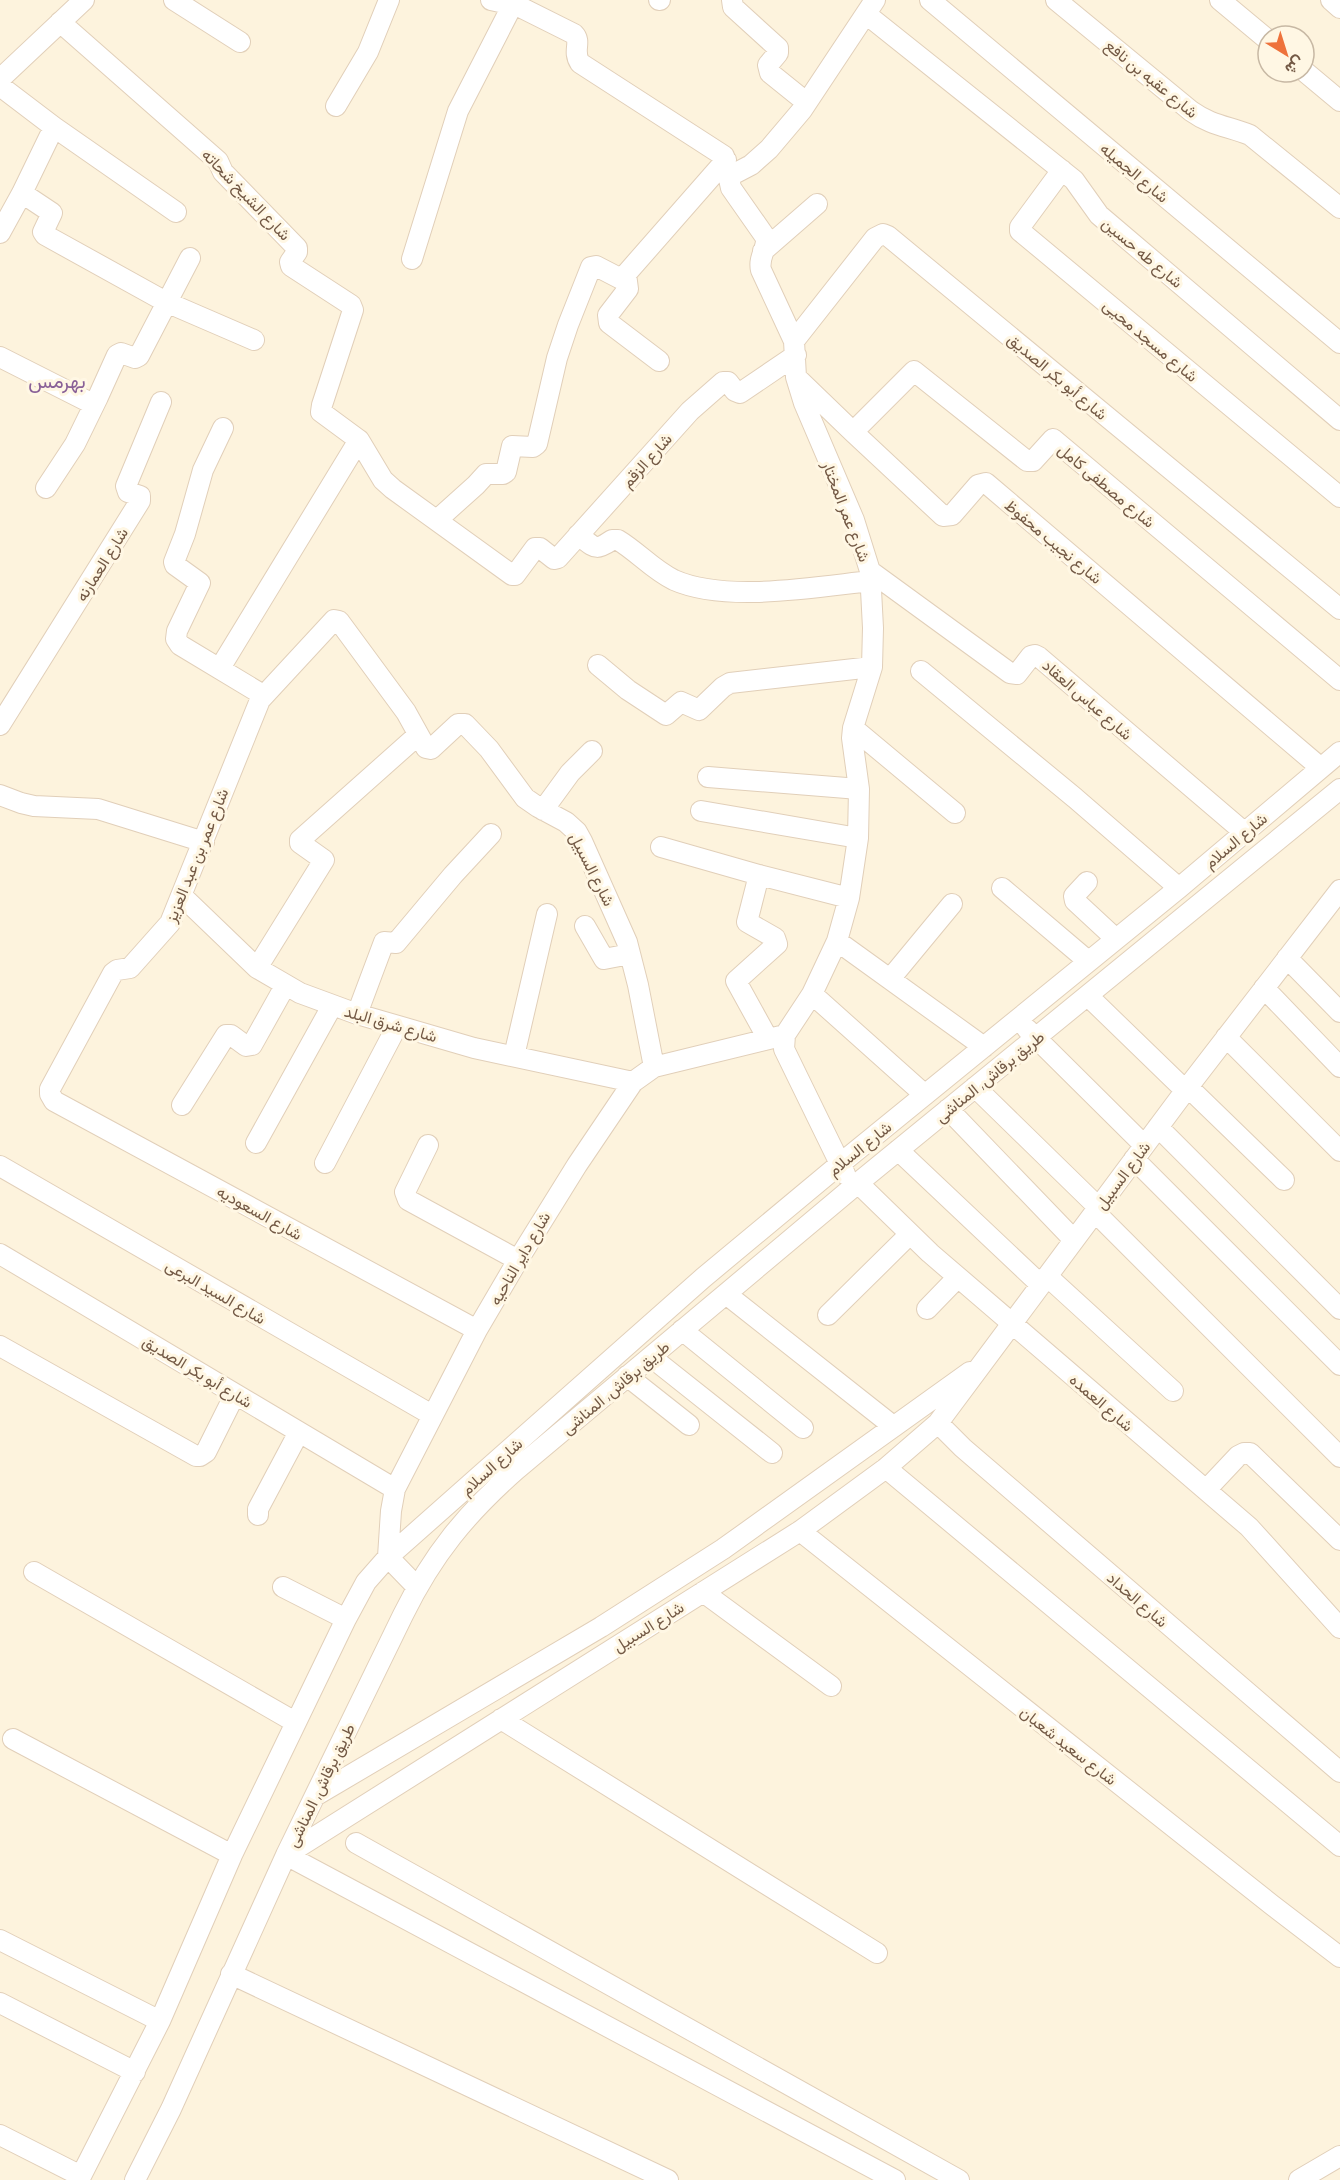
<svg xmlns="http://www.w3.org/2000/svg" width="1340" height="2180" font-family="Barlow,Vazirmatn,sans-serif">
<style>
.lines{fill:none;stroke-linecap:round;stroke-linejoin:round}
.minor-casing{stroke:#e1cfb9;stroke-width:22}
.minor{stroke:#fff;stroke-width:20}
.labels{text-anchor:middle;dominant-baseline:central;stroke-width:6;stroke-linejoin:round;paint-order:stroke}
.street-label{font-size:16px;fill:#735945;stroke:#fff7e4}
.quarter-label{font-size:20px;fill:#896097;stroke:#fff7e4}
</style>
<rect width="100%" height="100%" fill="#fdf3dd"/>
<g class="lines">
<g class="minor-casing">
<path id="minor" d="M174,0l66,42
M491,0l27,6 56,28c8,8 -2,17 6,29l144,93 7,32 35,50c1,12 -8,19 -5,32l33,71 2,36 8,26 50,117 16,51 3,57 -1,39 -19,61 -1,10 7,51 -1,49 -9,60 -12,43 -25,53 -27,41 -1,14 61,125
M659,0h1
M732,0l1,7 45,41v5l-10,12 2,8 36,29
M930,0l410,343
M1056,0l135,111c21,15 37,15 59,24l90,73
M1220,0l48,40
M1331,0l9,8
M866,14l208,166 25,35 241,205
M60,22l158,139 5,11 74,76v4l-7,10 1,4 60,39 2,5 -31,95 -1,7 38,28 24,40 10,9 119,86h3l20,-27h5l14,11 4,-1 132,-147 33,-29h5l7,9 5,2 56,-38
M1304,71l36,30
M0,79l84,-79
M0,86l54,41 122,85
M336,106l32,-54 21,-52
M1062,170l-42,57v4l320,266
M728,177l23,-12 18,-16 33,-39 73,-110
M22,193l30,20 -9,19 2,3 121,67 88,38
M0,233l22,-40 32,-66
M763,251l54,-47
M412,259l46,-148 55,-107
M794,341l81,-103 8,-4 5,2 452,373
M0,357l87,44h7l4,-4 19,-42 4,-2 14,5 4,-2 51,-98
M659,361l-50,-38 -1,-8 20,-26 -2,-15 100,-114
M798,379l55,53 90,84 9,-1 26,-30 8,-2 335,285
M223,428l-20,42 -18,64 -11,28 1,3 25,18 -23,48 -1,8 4,6 83,50
M853,432l61,-61 113,90h6l20,-22 287,241
M46,488l29,-44 23,-47
M437,520l39,-35 10,-11h17l3,-2 6,-26 21,1 4,-3 20,-86 11,-33 23,-58 5,-1 31,16
M578,535c17,12 16,17 34,5h6c20,12 35,30 56,40 52,23 141,7 197,1
M870,571l140,102 7,1 14,-18 4,-1 4,2 205,175
M598,665l30,25 38,25 15,-13 18,8 24,-23 7,-4 142,-16
M220,668l139,-228
M921,671l154,127 104,90
M0,725l140,-224v-5l-12,-4 -2,-6 35,-84
M853,728l102,85
M708,777l151,12
M0,795l21,8 13,3 64,3 106,33
M543,810l27,-37 22,-22
M701,811l157,27
M661,847l98,28 90,23
M759,875l-12,47 28,16 2,6 -41,37 32,58
M1087,882l-13,14 1,5 41,38
M1002,888l86,73
M182,896l75,72 43,25 57,21 117,34 159,34
M585,926l19,33 26,-5
M837,941l147,106
M1287,958l53,54
M257,968l67,-108 -24,-17v-3l118,-105
M890,979l62,-75
M1264,988l76,79
M812,994l113,101
M1088,996l97,94
M357,1014l27,-72 12,1 57,-68 38,-41
M1027,1029l117,116
M1226,1037l114,114
M514,1056l33,-142
M975,1087l123,120
M1188,1087l96,93
M182,1105l44,-70h5l15,11 6,-1 33,-59
M948,1109l126,131
M1158,1127l182,182
M256,1143l76,-137
M428,1145l-23,47 3,8 110,60
M898,1150l143,135
M1134,1159l206,206
M325,1163l72,-137
M0,1166l432,249
M858,1183l72,70 319,274 91,101
M1095,1212l245,245
M0,1254l395,235
M1047,1276l126,115
M726,1294l167,132
M927,1309l31,-32
M828,1315l82,-81
M477,1330l-423,-229 -4,-7v-5l63,-116 4,-3 13,-2 40,-45 90,-223 74,-80 5,1 67,91 20,36 5,1 27,-25h7l24,25 36,49 13,9 28,15 11,10 5,9 45,101 11,43 16,82
M682,1330l121,98
M0,1346l196,110h4l6,-4 29,-58
M651,1357l121,96
M627,1376l62,49
M938,1423l25,25 377,324
M886,1468l454,378
M1206,1490l32,-34 6,-3h6l90,87
M258,1515v-6l41,-77
M800,1531l472,374 68,52
M34,1572l261,150
M283,1587l63,32
M417,1587l-29,-30 3,-46 4,-22 82,-159 41,-70 59,-95 56,-83 21,-15 131,-32
M703,1592l128,94
M501,1719l376,234
M13,1739l219,116
M315,1796l286,-169 122,-78 247,-177
M356,1843l603,337
M0,1940l160,81
M231,1974l437,206
M0,2003l135,69
M0,2135l81,41
M79,2180l81,-159 72,-166 114,-236 20,-37 22,-25 315,-279 137,-114 339,-276 161,-136
M135,2180l36,-71 115,-254 117,-240c30,-61 63,-101 114,-146l341,-286 482,-394
M895,2180l-609,-325 514,-324 86,-63 52,-45 250,-336 152,-197
M1299,2180l41,-24"/>
</g>
<use href="#minor" class="minor"/>
</g>
<g class="labels">
<g class="street-label">
<text transform="translate(1152 78) rotate(39)">شارع عقبه بن نافع</text>
<text transform="translate(1135 172) rotate(40)">شارع الجميله</text>
<text transform="translate(247 194) rotate(46)">شارع الشيخ شحاته</text>
<text transform="translate(1143 252) rotate(40)">شارع طه حسين</text>
<text transform="translate(1151 340) rotate(40)">شارع مسجد محيى</text>
<text transform="translate(1058 376) rotate(40)">شارع أبو بكر الصديق</text>
<text transform="translate(646 460) rotate(-48)">شارع الزقم</text>
<text transform="translate(1107 485) rotate(40)">شارع مصطفى كامل</text>
<text transform="translate(847 511) rotate(69)">شارع عمر المختار</text>
<text transform="translate(1054 541) rotate(40)">شارع نجيب محفوظ</text>
<text transform="translate(101 564) rotate(-58)">شارع العمارنه</text>
<text transform="translate(1088 699) rotate(41)">شارع عباس العقاد</text>
<text transform="translate(1235 840) rotate(-40)">شارع السلام</text>
<text transform="translate(196 855) rotate(-68)">شارع عمر بن عبد العزيز</text>
<text transform="translate(593 869) rotate(63)">شارع السبيل</text>
<text transform="translate(391 1023) rotate(16)">شارع شرق البلد</text>
<text transform="translate(989 1076) rotate(-39)">طريق برقاش, المناشى</text>
<text transform="translate(859 1148) rotate(-39)">شارع السلام</text>
<text transform="translate(1122 1175) rotate(-53)">شارع السبيل</text>
<text transform="translate(260 1212) rotate(29)">شارع السعوديه</text>
<text transform="translate(519 1258) rotate(-60)">شارع داير الناحيه</text>
<text transform="translate(216 1291) rotate(30)">شارع السيد البرعى</text>
<text transform="translate(198 1371) rotate(31)">شارع أبو بكر الصديق</text>
<text transform="translate(615 1387) rotate(-40)">طريق برقاش, المناشى</text>
<text transform="translate(1102 1402) rotate(41)">شارع العمده</text>
<text transform="translate(491 1466) rotate(-42)">شارع السلام</text>
<text transform="translate(1138 1599) rotate(41)">شارع الحداد</text>
<text transform="translate(648 1626) rotate(-32)">شارع السبيل</text>
<text transform="translate(1069 1745) rotate(38)">شارع سعيد شعبان</text>
<text transform="translate(320 1785) rotate(-64)">طريق برقاش, المناشى</text>
</g>
<g class="quarter-label">
<text x="57" y="380">بهرمس</text>
</g>
</g>
<g transform="translate(1286 54) rotate(142)"><circle r="28" fill="#fff7e4" stroke="#c7b8a4" stroke-width="1.5"/>
<path d="M0-4.5L10 22L0 15L-10 22Z" fill="#ee723b"/>
<text y="-9" font-size="16" font-weight="bold" text-anchor="middle" fill="#735945">ش</text>
</g>
</svg>
